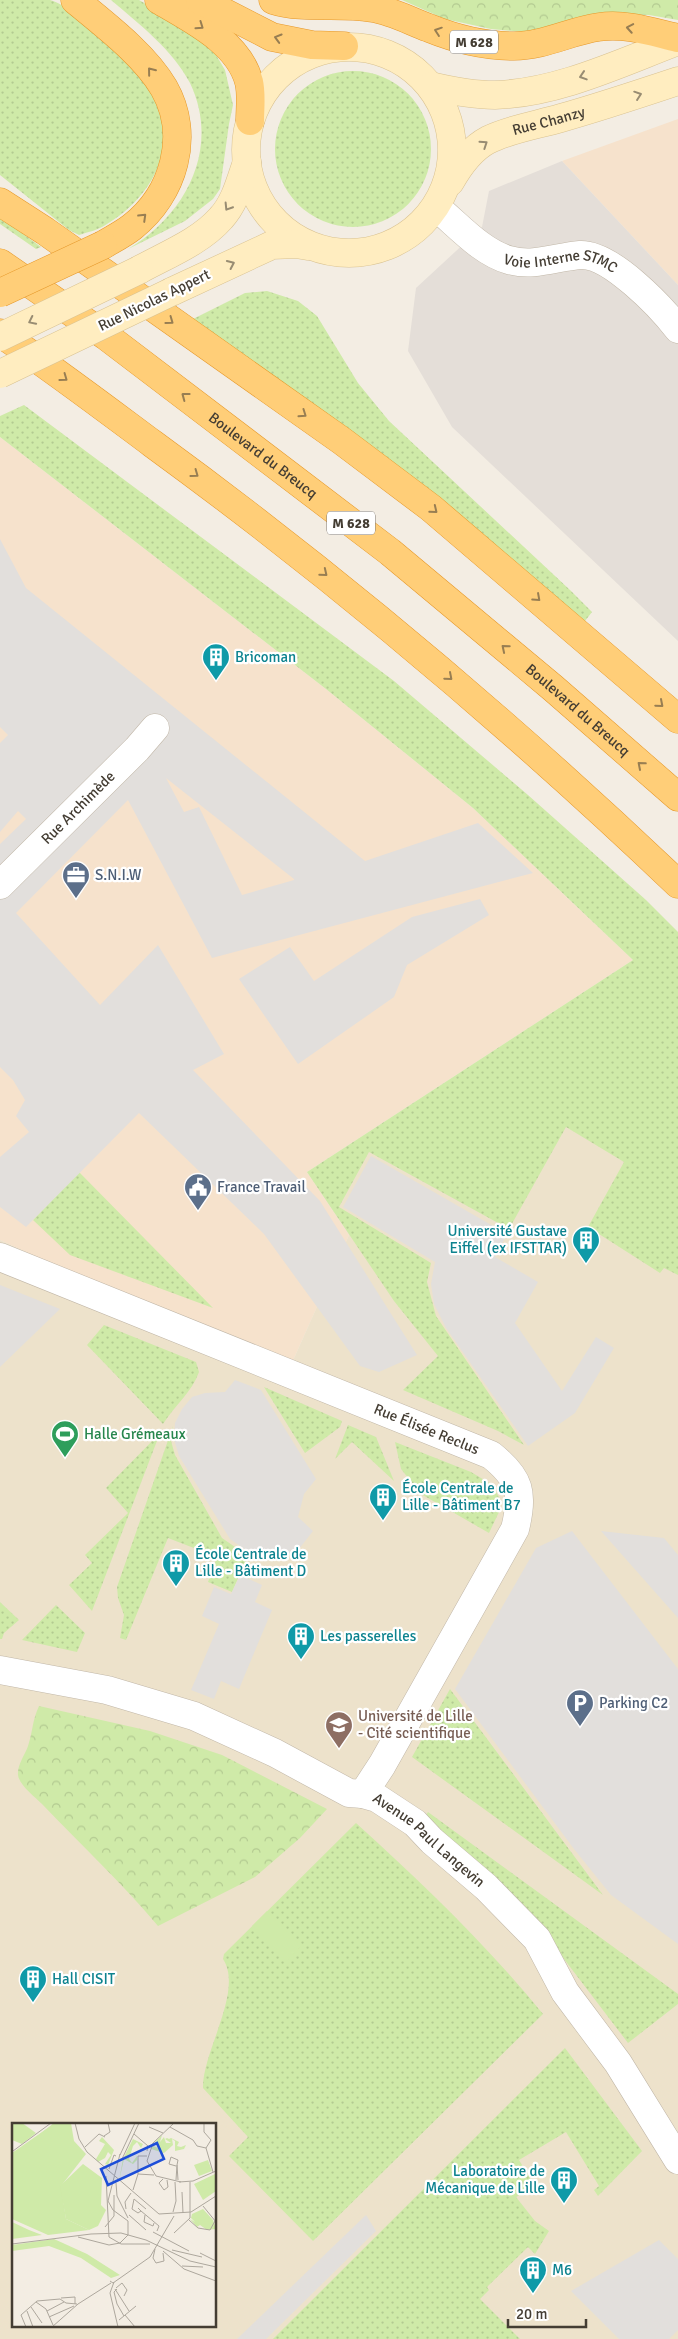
<svg xmlns="http://www.w3.org/2000/svg" width="678" height="2339" font-family="Signika,sans-serif">
<style>
.commercial{fill:#f6e2cc}
.industrial{fill:#e4ded8}
.education{fill:#ede2cb;fill-rule:evenodd}
.grass{fill:url(#grass-dots)}
.forest{fill:url(#forest-crowns)}
.pitch{fill:#cfeaa8}
.parking{fill:#e2dfdc;fill-rule:evenodd}
.lines{fill:none;stroke-linecap:round;stroke-linejoin:round}
.minor-casing{stroke:#c1b7a8;stroke-width:29}
.tertiary-casing{stroke:#c1b7a8;stroke-width:29}
.secondary-casing{stroke:#d9c291;stroke-width:29}
.trunk-casing{stroke:#e6982a;stroke-width:29}
.minor{stroke:#fff;stroke-width:28}
.tertiary{stroke:#fff;stroke-width:28}
.secondary{stroke:#ffedc0;stroke-width:28}
.trunk{stroke:#ffce78;stroke-width:28}
.secondary-bridge-casing{stroke:#d9c291;stroke-width:29;stroke-linecap:butt}
.trunk-bridge-casing{stroke:#e6982a;stroke-width:29;stroke-linecap:butt}
.secondary-bridge{stroke:#ffedc0;stroke-width:28}
.trunk-bridge{stroke:#ffce78;stroke-width:28}
.oneway{stroke:#987e52}
.oneway2{stroke:#988c72}
.labels{text-anchor:middle;dominant-baseline:central;stroke-width:4.5;stroke-linejoin:round;paint-order:stroke}
.shield{fill:#fff;stroke:#7c7770;stroke-width:1}
.shield-label{font-size:14px;font-weight:bold;fill:#443d33}
.street-label{font-size:15px;fill:#443d33;stroke:#fff}
.culture-label{font-size:15px;fill:#0d838f;stroke:#fff;text-anchor:start}
.service-label{font-size:15px;fill:#4e5e75;stroke:#fff;text-anchor:start}
.leisure-label{font-size:15px;fill:#27864d;stroke:#fff;text-anchor:start}
.education-label{font-size:15px;fill:#785e54;stroke:#fff;text-anchor:start}
.inset-road{fill:none;stroke:#ada79d;stroke-width:1}
.view{fill:#1d4ed8;fill-opacity:0.15;stroke:#1d4ed8;stroke-width:2.5}
.inset-edge{fill:none;stroke:#443d33;stroke-width:2.5}
</style>
<defs>
<pattern id="grass-dots" width="8" height="8" patternUnits="userSpaceOnUse" patternTransform="scale(1.25)"><rect width="8" height="8" fill="#cfeaa8"/><path d="M2 2h.1M6 6h.1" fill="none" stroke="#b3ca91" stroke-width="1.8" stroke-linecap="round"/></pattern>
<pattern id="forest-crowns" width="20" height="18" patternUnits="userSpaceOnUse" patternTransform="scale(1.25)"><rect width="20" height="18" fill="#cfeaa8"/><path d="M2 6a3 3 0 1 1 6 0M12 15a3 3 0 1 1 6 0" fill="none" stroke="#b3ca91"/></pattern>
</defs>
<rect width="100%" height="100%" fill="#f3ede3"/>
<path class="commercial" d="M678,119v166l-116,-124z
M0,437l326,252 147,119 160,152 -326,212 42,63 -62,139 -287,-134z"/>
<path class="industrial" d="M562,161l116,124v356l-226,-214 -44,-76 8,-63 66,-61 7,-36z"/>
<path class="education" d="M678,1011v1328h-678v-1099l287,134 62,-139 -42,-63zM14,2124h201v201h-201z"/>
<path class="grass" d="M0,0c15,0 35,0 50,0 16,4 36,25 49,36 20,18 45,41 57,66 23,48 -7,97 -49,122 -8,6 -19,8 -28,11l-10,-5 -69,-55z
M111,0h28l53,31 21,19 12,20 8,35 -4,19 -9,65 -7,10 -28,22 -57,28c58,-34 93,-101 62,-166 -17,-33 -51,-59 -79,-83z
M275 149a78 78 0 1 1 156 0a78 78 0 1 1-156 0Z
M0,217l41,30 -5,2 -36,-25z
M267,291l31,10 19,15 41,67 31,38 181,169 22,22 -7,9 -83,-69 -309,-233 52,-26z
M24,405l370,276 134,114 118,105 32,32v343l-14,-7 -4,5 -72,-46 36,-65 -58,-35 -57,102 -140,-77 -30,55 92,56 -4,19 9,34 88,129 -26,-14 -95,-41 35,-34 -44,-55 -87,-129 326,-212 -160,-152 -147,-119 -326,-252v-21z
M79,1172l134,136 -143,-53 -37,-35z
M104,1325l92,37 3,10c-7,20 -24,33 -36,52l-76,-79z
M264,1387l78,34 -2,6 -35,26z
M348,1425l28,12 18,44 -42,-39 -17,17z
M173,1426l-2,15 4,14 47,83 26,18 -16,36 -24,-10 9,-25 -49,-19 -42,102 -6,-2 4,-23 -6,-17 -1,-11z
M160,1433l-68,178 -23,-26 23,-22 -7,-8 43,-42 -22,-25z
M395,1442l76,30 20,12 8,13v15l-10,21 -68,-39 -20,-25z
M0,1602l19,18 -15,13 -2,6h-2z
M56,1605l29,28 -8,19 -55,-12z
M450,1689l153,206 -191,-138z
M428,1812l250,182v10l-50,39 -80,-105 -125,-118z
M356,1823c66,60 130,121 187,191l-230,227 -84,-85 19,-19 -45,-49c-1,-36 41,-97 20,-129l1,-5z
M565,2048l77,103 -44,45 -4,-6 5,-4 -33,-54 -47,28 16,26 -19,11 19,24 14,10 -14,23 -7,-7 -41,40 2,3 -9,9 40,40h-247z"/>
<path class="forest" d="M402,0h276v20l-29,-5 -44,-1 -68,19 -46,-4 -46,-10z
M39,1706l111,25 72,24 105,54 -27,29 -45,39 -97,49c-36,-43 -77,-81 -116,-122 -7,-7 -23,-19 -24,-29 -1,-10 7,-20 10,-29 5,-15 4,-25 11,-40z"/>
<path class="pitch" d="M267,1911l34,35 -14,15 -35,-35z"/>
<path class="parking" d="M0,539l26,49 339,273 113,-38 55,50 -321,85 -84,-158 -112,113 84,92 58,-60 66,109 -31,16 127,131 97,154 -38,17 -19,-6 -96,-132 -125,-121 -113,114 -26,-20v-50l29,-25 -13,-16 9,-16 -12,-20 -13,-13v-223l26,-25 -8,-8 -18,21v-89l8,-8 -8,-8zM166,778l128,101v1l-52,15 -43,-88 -15,5z
M480,899l9,16 -82,50 -13,32 -96,67 -59,-85 51,-32 24,34 98,-64z
M371,1156l136,78 -12,23 43,25 -23,41 47,68 34,-54 18,11 -39,65 -47,33 -82,-118 -12,-24 -3,-20 4,-22 -92,-55z
M0,1285l60,24 -60,58z
M235,1380l26,10 55,89 -12,15 -6,23 15,14 -14,18 -17,8 -18,-2 -18,-5 -16,-11 -51,-83 -5,-17 1,-16 7,-14 10,-12 13,-4 20,-1z
M572,1531l106,138v275l-67,-49 -37,-46 -119,-160 81,-141z
M601,1531l63,7 14,17v63z
M240,1575l22,10 -7,17 17,8 -33,79 -18,-8 -7,18 -23,-9 28,-66 -17,-8 12,-29 17,7z
M366,2215l10,16 -110,108h-29z
M659,2240l19,19v71l-9,9h-50l-48,-48z"/>
<g class="lines">
<g class="minor-casing">
<g id="minor">
<path id="s1" d="M436,207c22,18 45,45 73,53 25,7 47,-3 71,-5 30,-2 81,52 98,74"/>
<path id="s2" d="M0,885l137,-136 18,-21"/>
<path d="M0,1670l107,20 87,26 81,37 74,40 14,1"/>
</g>
</g>
<g class="tertiary-casing">
<g id="tertiary">
<path id="s3" d="M0,1257l491,198c29,23 33,38 24,74l-133,236 -19,29 14,4 38,25 17,18 54,46 51,52 28,53 53,71 60,97"/>
</g>
</g>
<g class="secondary-casing">
<g id="secondary">
<circle cx="349" cy="150" r="103"/>
<path d="M431,86c21,5 43,9 64,9 63,-2 125,-32 183,-54"/>
<path id="s4" d="M450,182c9,-16 21,-33 38,-42 22,-11 49,-15 73,-22 39,-11 78,-24 117,-37"/>
<path d="M139,270c27,-15 61,-28 82,-52 14,-15 19,-36 26,-56"/>
<path d="M171,292l101,-47 24,-1 12,2"/>
</g>
</g>
<g class="trunk-casing">
<g id="trunk">
<path d="M75,0c29,24 70,55 89,88 27,47 10,106 -32,139 -9,7 -19,12 -29,18"/>
<path d="M159,0c32,19 80,42 90,82 3,13 1,26 1,39"/>
<path d="M200,0l72,37 40,8 32,1"/>
<path d="M273,0c33,10 65,2 99,8 20,3 38,13 57,20 27,11 55,18 85,18 30,0 56,-15 85,-19 27,-4 53,5 79,11"/>
<path d="M0,202l45,29 297,210 89,67 247,211"/>
<path id="s5" d="M0,263l106,73 284,216 163,136 125,109"/>
<path d="M0,333c52,35 102,73 153,111 185,135 359,282 525,440"/>
</g>
</g>
<use href="#minor" class="minor"/>
<use href="#tertiary" class="tertiary"/>
<use href="#secondary" class="secondary"/>
<use href="#trunk" class="trunk"/>
<g class="secondary-bridge-casing">
<path id="secondary-bridge" d="M0,337l139,-67
M0,374l171,-82"/>
</g>
<g class="trunk-bridge-casing">
<path id="trunk-bridge" d="M0,293l103,-48"/>
</g>
<use href="#secondary-bridge" class="secondary-bridge"/>
<use href="#trunk-bridge" class="trunk-bridge"/>
</g>
<defs><path id="oneway-chevron" d="M-2-3.5L2.5 0L-2 3.5" fill="none" stroke-width="1.6" stroke-linecap="round" stroke-linejoin="round" transform="scale(1.25)"/></defs>
<g class="oneway">
<use href="#oneway-chevron" transform="translate(200 26) rotate(35)"/>
<use href="#oneway-chevron" transform="translate(630 28) rotate(-170)"/>
<use href="#oneway-chevron" transform="translate(438 31) rotate(-161)"/>
<use href="#oneway-chevron" transform="translate(278 38) rotate(-164)"/>
<use href="#oneway-chevron" transform="translate(151 71) rotate(-129)"/>
<use href="#oneway-chevron" transform="translate(143 217) rotate(-44)"/>
<use href="#oneway-chevron" transform="translate(170 321) rotate(36)"/>
<use href="#oneway-chevron" transform="translate(64 378) rotate(36)"/>
<use href="#oneway-chevron" transform="translate(185 396) rotate(-143)"/>
<use href="#oneway-chevron" transform="translate(303 414) rotate(35)"/>
<use href="#oneway-chevron" transform="translate(195 474) rotate(36)"/>
<use href="#oneway-chevron" transform="translate(434 510) rotate(39)"/>
<use href="#oneway-chevron" transform="translate(324 573) rotate(39)"/>
<use href="#oneway-chevron" transform="translate(537 598) rotate(42)"/>
<use href="#oneway-chevron" transform="translate(505 648) rotate(-140)"/>
<use href="#oneway-chevron" transform="translate(449 677) rotate(41)"/>
<use href="#oneway-chevron" transform="translate(660 704) rotate(41)"/>
<use href="#oneway-chevron" transform="translate(641 765) rotate(-139)"/>
</g>
<g class="oneway2">
<use href="#oneway-chevron" transform="translate(583 76) rotate(162)"/>
<use href="#oneway-chevron" transform="translate(638 95) rotate(-19)"/>
<use href="#oneway-chevron" transform="translate(484 144) rotate(-34)"/>
<use href="#oneway-chevron" transform="translate(228 207) rotate(122)"/>
<use href="#oneway-chevron" transform="translate(231 264) rotate(-25)"/>
<use href="#oneway-chevron" transform="translate(32 321) rotate(154)"/>
</g>
<defs>
<g id="building-pin" transform="scale(1.4375)"><path d="M0 17L-7.5 6A9.5 9.5 0 1 1 7.5 6Z" fill="#0f9aa8" stroke="#fff"/><path d="M-4-6H4V6H1V3H-1V6H-4ZM-2.5-4.3h1.7v1.8h-1.7ZM.8-4.3h1.7v1.8H.8ZM-2.5-1h1.7V.8h-1.7ZM.8-1h1.7V.8H.8Z" fill="#fff"/></g>
<g id="office-pin" transform="scale(1.4375)"><path d="M0 17L-7.5 6A9.5 9.5 0 1 1 7.5 6Z" fill="#5c6f8a" stroke="#fff"/><path d="M-6-3h4V-5.5h4V-3h4V5H-6ZM-1-4.5V-3h2v-1.5ZM-6 0V1H6V0Z" fill="#fff"/></g>
<g id="civic-pin" transform="scale(1.4375)"><path d="M0 17L-7.5 6A9.5 9.5 0 1 1 7.5 6Z" fill="#5c6f8a" stroke="#fff"/><path d="M-.6-6.5H3V-4.5H.6V-3L4-1V1h2V6H-6V1h2V-1L-.6-3ZM-1.2 2.5V6h2.4V2.5Z" fill="#fff"/></g>
<g id="stadium-pin" transform="scale(1.4375)"><path d="M0 17L-7.5 6A9.5 9.5 0 1 1 7.5 6Z" fill="#2e9e5b" stroke="#fff"/><path d="M0-5a6.5 5 0 1 0 0 10a6.5 5 0 1 0 0-10ZM-3.5-1.8h7v3.6h-7Z" fill="#fff"/></g>
<g id="parking-pin" transform="scale(1.4375)"><path d="M0 17L-7.5 6A9.5 9.5 0 1 1 7.5 6Z" fill="#5c6f8a" stroke="#fff"/><path d="M-3.5-5.5H1a3.5 3.5 0 0 1 0 7H-1V5.5H-3.5ZM-1-3.4V-.6H.8a1.4 1.4 0 0 0 0-2.8Z" fill="#fff"/></g>
<g id="university-pin" transform="scale(1.4375)"><path d="M0 17L-7.5 6A9.5 9.5 0 1 1 7.5 6Z" fill="#8d6e63" stroke="#fff"/><path d="M0-5L7-2L0 1L-7-2ZM-4 1L0 2.5L4 1V4Q0 6-4 4Z" fill="#fff"/></g>
</defs>
<g fill-rule="evenodd">
<use href="#building-pin" x="216" y="657"/>
<use href="#office-pin" x="76" y="875"/>
<use href="#civic-pin" x="198" y="1187"/>
<use href="#building-pin" x="586" y="1240"/>
<use href="#stadium-pin" x="65" y="1434"/>
<use href="#building-pin" x="383" y="1497"/>
<use href="#building-pin" x="176" y="1563"/>
<use href="#building-pin" x="301" y="1636"/>
<use href="#parking-pin" x="580" y="1703"/>
<use href="#university-pin" x="339" y="1725"/>
<use href="#building-pin" x="33" y="1979"/>
<use href="#building-pin" x="564" y="2180"/>
<use href="#building-pin" x="533" y="2270"/>
</g>
<g class="labels">
<g class="shield">
<rect x="450" y="30.5" width="48" height="23" rx="4"/>
<rect x="327" y="511.5" width="48" height="23" rx="4"/>
</g>
<g class="shield-label">
<text x="474" y="42">M 628</text>
<text x="351" y="523">M 628</text>
</g>
<g class="street-label">
<text stroke="none"><textPath href="#s4" startOffset="121">Rue Chanzy</textPath></text>
<text stroke="none"><textPath href="#s1" startOffset="144">Voie Interne STMC</textPath></text>
<text transform="translate(154 300) rotate(-26)">Rue Nicolas Appert</text>
<text stroke="none"><textPath href="#s5" startOffset="326">Boulevard du Breucq</textPath></text>
<text stroke="none"><textPath href="#s5" startOffset="731">Boulevard du Breucq</textPath></text>
<text stroke="none"><textPath href="#s2" startOffset="110">Rue Archimède</textPath></text>
<text stroke="none"><textPath href="#s3" startOffset="460">Rue Élisée Reclus</textPath></text>
<text stroke="none"><textPath href="#s3" startOffset="1001">Avenue Paul Langevin</textPath></text>
</g>
<g class="culture-label">
<text x="235" y="657">Bricoman</text>
<text x="567" y="1231" text-anchor="end">Université Gustave<tspan x="567" dy="17">Eiffel (ex IFSTTAR)</tspan></text>
<text x="402" y="1488">École Centrale de<tspan x="402" dy="17">Lille - Bâtiment B7</tspan></text>
<text x="195" y="1554">École Centrale de<tspan x="195" dy="17">Lille - Bâtiment D</tspan></text>
<text x="320" y="1636">Les passerelles</text>
<text x="52" y="1979">Hall CISIT</text>
<text x="545" y="2171" text-anchor="end">Laboratoire de<tspan x="545" dy="17">Mécanique de Lille</tspan></text>
<text x="552" y="2270">M6</text>
</g>
<g class="service-label">
<text x="95" y="875">S.N.I.W</text>
<text x="217" y="1187">France Travail</text>
<text x="599" y="1703">Parking C2</text>
</g>
<g class="leisure-label">
<text x="84" y="1434">Halle Grémeaux</text>
</g>
<g class="education-label">
<text x="358" y="1716">Université de Lille<tspan x="358" dy="17">‐ Cité scientifique</tspan></text>
</g>
</g>
<g transform="translate(12 2123)">
<rect width="204" height="204" fill="#f3ede3"/>
<path d="M43,0h16l3,18 12,13 -25,32 5,33 23,11 -41,5 -36,-16v-66zM150,12l-2,7 4,-5 2,6h5l-6,-4 2,-1 2,1 2,-1 8,4 -2,4 4,1 5,-2 -2,4 -9,2v-10l-3,-2 1,6 -9,8 -13,-4 2,-3 5,2 -3,-6zM121,16l10,5 -2,4 -4,-6 -4,4 -4,13 3,4 5,-7v4l-4,4 -9,-5 -5,22 4,-22zM191,86l10,11 3,9 -9,1 -7,-5 -3,2 -7,-8 5,3 -4,-4 1,-4zM0,99l17,8 13,5 -30,4zM42,116l33,15 33,21 -9,3 -30,-20 -32,-12 -37,5v-6z" fill="#cfeaa8"/>
<path d="M42,0h6l-31,27 -17,7v-4l9,-5 5,2v-5zM90,14l12,13 -6,15 -3,-1 6,-9 -3,-3 -3,6 -7,4 -2,-3 9,-15 -6,-3z" fill="#cfeaa8"/>
<path d="M0,0h10l14,10 -14,11 -10,-4z" fill="#cfeaa8"/>
<path d="M196,37l4,11 -13,5 -5,-11zM71,41l19,14 -1,27 5,5 -8,16 -9,4 -23,-11 -6,-33zM203,51l1,17 -13,9 -9,-16z" fill="#cfeaa8"/>
<path class="inset-road" d="M63,0l4,16 8,13 72,62 32,-2 25,-16M162,0l-21,20 -6,18 9,15 25,6M192,0v9l7,8 -5,8M137,4l14,6M158,4l23,13 4,6 9,2M122,11l14,12 -1,5M92,13l6,-4 -2,-9M73,24l14,-13 6,3M194,25l7,24M1,28l38,-28M108,32l15,-32M110,36l17,-36M164,43l-7,-2 2,-7 7,3 -1,5M97,46l5,-14 2,1M126,51l16,1M94,53l3,61 12,7h29M151,56l-4,4 5,7 4,-3 -1,-7M164,57l1,-15 1,15M167,59l14,-1 23,-10M104,60l1,13 11,22M121,67l5,-16v-18h9M170,69l1,21M191,83l13,16M126,85l3,3 -3,2 -6,-4 2,-10 12,10M114,86l-1,-7 6,-9M129,88l18,15 -2,5M161,89l3,-11 -1,-19M178,89v-30M117,92l17,15M133,92l-1,7 9,4 1,-3M177,97l9,8 12,2 5,-9M93,104l9,-11v-21M141,109l36,19M162,110l16,-15v-6M66,114l31,8 11,-2 8,-8v-14l-15,-11 -5,-9 12,-47M0,121l79,-10 30,-1 25,7 44,21 26,6M143,126l-2,9 3,5 8,-2 -1,-8M160,127l30,7M151,128l21,18 32,12M188,130l16,8M170,143l21,1M98,158l3,2 37,-26 24,-41M102,159l-4,11 8,34M104,165l6,-5 5,7 -3,6M103,166l14,22M105,166l-3,3 3,12 7,12M49,175l14,-1v7M24,179l10,7 7,16M19,184l11,16M15,188l6,16M35,188l17,-9M113,192l10,12M37,194l25,-11M107,197l17,-14M14,204l-5,-12 16,-14 23,-2 6,4 11,1M40,204l26,-23 33,-21"/>
<path class="view" d="M145,20l7,16 -56,26 -7,-16z"/>
<rect width="204" height="204" class="inset-edge"/>
</g>
<path d="M508 2319v8h78v-8" fill="none" stroke="#443d33" stroke-width="2.5"/>
<text x="516" y="2319" font-size="15" fill="#443d33" stroke="#ffffff" stroke-width="4" paint-order="stroke">20 m</text>
</svg>
